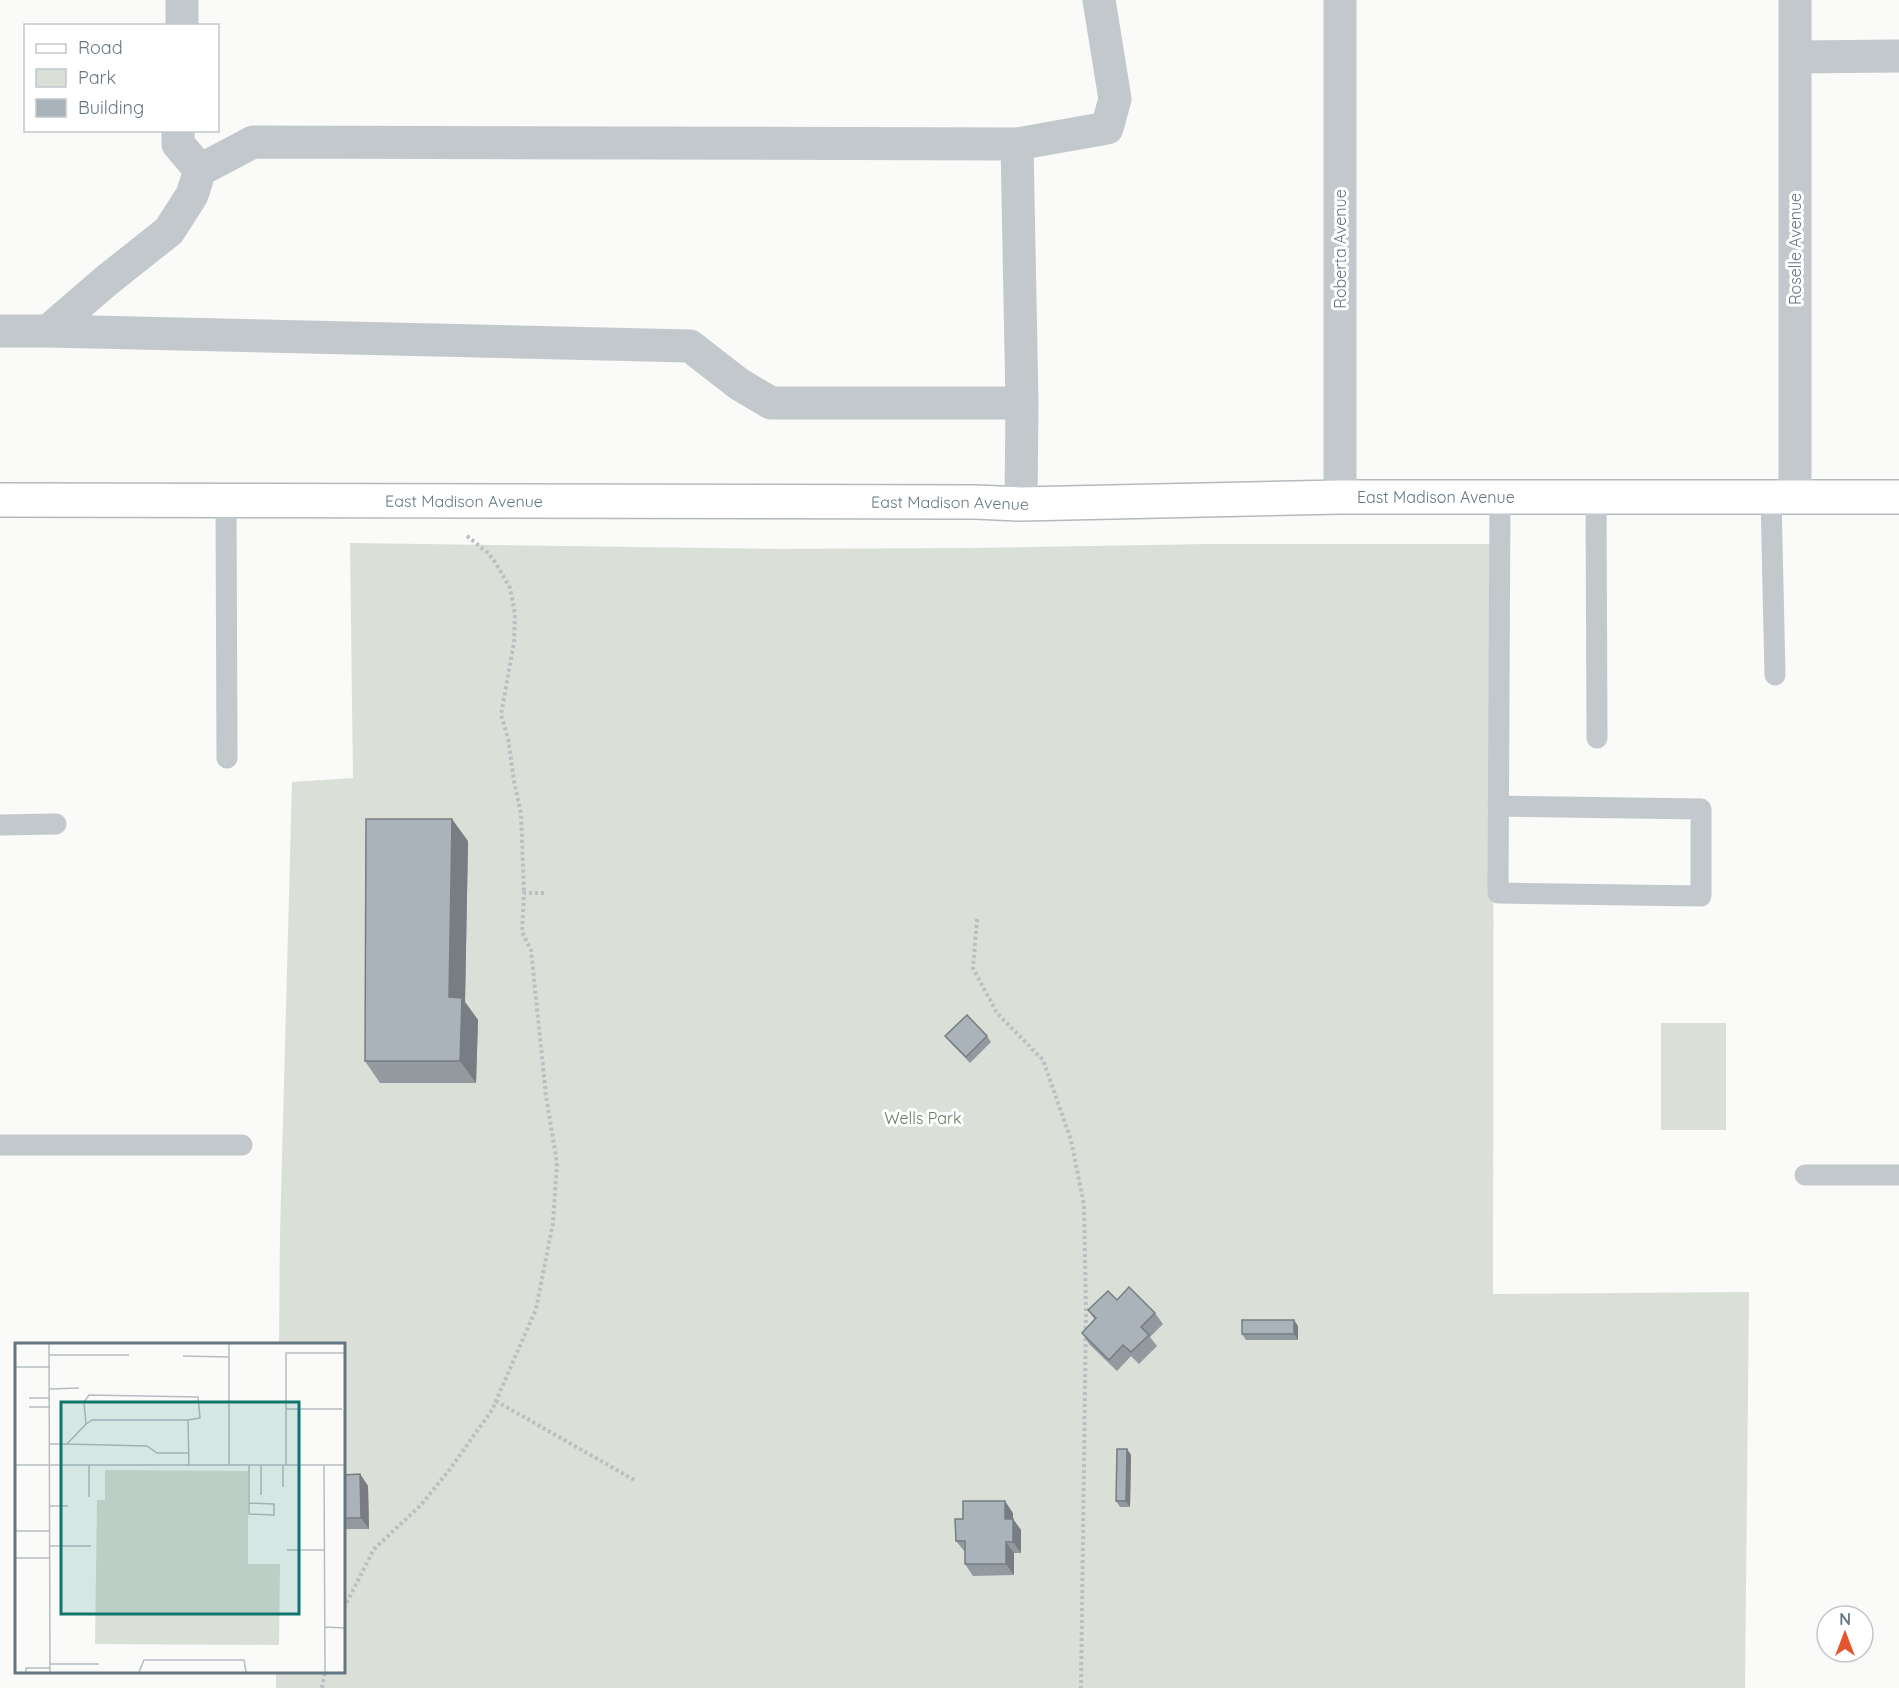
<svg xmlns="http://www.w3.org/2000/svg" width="1899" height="1688" font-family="Quicksand,sans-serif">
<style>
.green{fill:#dadfd7}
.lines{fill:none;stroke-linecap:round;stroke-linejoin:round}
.secondary-casing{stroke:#b3babf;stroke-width:36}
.path{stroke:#bbbfc2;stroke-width:4;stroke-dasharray:3 3;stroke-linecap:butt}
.lane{stroke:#c3c8cc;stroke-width:21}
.street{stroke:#c3c8cc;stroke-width:33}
.secondary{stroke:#fff;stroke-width:33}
.wall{fill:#929a9f}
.shaded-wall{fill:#777d82}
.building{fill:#aab3b9;stroke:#777d82;stroke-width:1.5}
.labels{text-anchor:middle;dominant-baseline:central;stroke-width:6;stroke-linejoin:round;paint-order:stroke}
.street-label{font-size:16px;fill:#657683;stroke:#fff}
.park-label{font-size:16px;fill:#687a64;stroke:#fff}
.inset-road{fill:none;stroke:#b5bdc2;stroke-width:1.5}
.view{fill:#0f766e;fill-opacity:0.15;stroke:#0f766e;stroke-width:3}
.inset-edge{fill:none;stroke:#657683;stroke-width:3}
</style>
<rect width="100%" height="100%" fill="#fafaf8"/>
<path class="green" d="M350,543l428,6 190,-1 243,-4h283l-1,750 256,-2 -4,396h-1469v-16h68v-328h-65l1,-110 12,-452 61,-4z
M1661,1023h65v107h-65z"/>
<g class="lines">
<g class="secondary-casing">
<g id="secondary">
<path id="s1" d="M0,500l975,2 46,2 319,-7h559"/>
</g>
</g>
<path class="path" d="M467,536l20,16 8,10 15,26 5,26 -1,28 -13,73 7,23 6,43 7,33 3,79
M977,919l-4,49 24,45 46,47 28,80 13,65 2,107 -5,376
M496,1401l140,80
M344,1608l30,-59 47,-44 29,-36 42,-59 44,-101 17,-86 4,-60 -11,-67 -15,-146 -9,-18 2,-39h23
M322,1688l3,-16"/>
<path class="lane" d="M1596,497l1,241
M1771,497l4,178
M226,500l1,258
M1498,806l203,3v87l-203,-3 2,-396
M0,825l56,-1
M0,1145h242
M1805,1175h94"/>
<path class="street" d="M1340,0v497
M1795,0v497
M182,26v-26
M1795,57l104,-1
M178,130v14l22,26 53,-28 764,2 90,-16 8,-29 -16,-99
M1017,144l5,259 -1,101
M0,331h48l58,-50 63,-50 23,-36 8,-25
M48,331l642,15 49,38 32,19h251"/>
<use href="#secondary" class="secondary"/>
</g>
<path class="wall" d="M468,841l-3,161 13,18 -2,63h-96l-15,-22z
M945,1036h42l4,6 -21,21 -21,-22z
M1117,1300l38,13 8,11 -13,13 7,9 -18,18 -8,-8 -14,15 -27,-26 -8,-12 13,-13 -7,-10z
M1298,1326v14h-52l-4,-6z
M1127,1449l4,6 -1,52h-10l-4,-6z
M360,1474l8,12 1,43h-25v-54z
M1013,1513v6l8,11v23h-7v22l-41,1 -8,-12v-12l-9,-11 7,-22z"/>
<path class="shaded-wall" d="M452,819l16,22 -3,161 13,18 -2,63 -16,-22 -11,-64z
M1294,1320l4,6v14l-4,-6z
M1127,1449l4,6 -1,52 -4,-6z
M360,1474l8,12 1,43 -8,-11z
M1005,1501l8,12v18l-8,-12z
M1013,1519l8,11v23l-8,-11z
M1006,1542l8,11v22l-8,-11z"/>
<path class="building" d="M366,819h86l-3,178 13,1 -2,63h-95z
M967,1015l20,21 -21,21 -21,-21z
M1129,1287l26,26 -14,14 8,8 -18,17 -8,-7 -14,15 -27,-27 14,-15 -8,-8 20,-19 9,9z
M1242,1320h52v14h-52z
M1117,1449h10l-1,52h-10z
M360,1474l1,44h-17v-43z
M963,1501h42v18h8v23h-7v22h-41v-23h-9l-1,-22h8z"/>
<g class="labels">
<g class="street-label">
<text transform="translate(1340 249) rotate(-90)">Roberta Avenue</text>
<text transform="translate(1795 249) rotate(-90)">Roselle Avenue</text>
<text stroke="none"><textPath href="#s1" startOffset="1436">East Madison Avenue</textPath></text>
<text stroke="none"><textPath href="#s1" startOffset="464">East Madison Avenue</textPath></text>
<text stroke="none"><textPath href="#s1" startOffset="950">East Madison Avenue</textPath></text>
</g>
<g class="park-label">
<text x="923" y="1118">Wells Park</text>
</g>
</g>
<g transform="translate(15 1343)">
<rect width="330" height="330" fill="#fafaf8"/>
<path d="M90,127l143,1v93h32l-1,81 -184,-1 2,-144h8z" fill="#dadfd7"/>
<path class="inset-road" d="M34,1l1,328M214,1v121M34,12h80M168,13l46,1M0,24h35M35,46l29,-1M14,55h21M14,64h21M271,66h56M173,77h-96l-6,4 -2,-22 5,-7 109,2 2,21 -12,2 1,46M35,101h17l19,-20M52,101l80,2 10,7h32M0,122h330M74,122v32M246,122v30M268,122v22M271,122v-112h59M309,122l1,207M234,160l25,1v11l-25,-1v-49M35,163h18M0,188h35M35,203h41M272,207h38M0,215h35M310,284l20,1M35,321h49M11,329v-4h24M124,329l5,-12h100l2,12"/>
<path class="view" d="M46,59h238v212h-238z"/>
<rect width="330" height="330" class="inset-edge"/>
</g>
<rect x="24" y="24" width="195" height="108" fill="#ffffff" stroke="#c1c8cd" stroke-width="1.5"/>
<rect x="36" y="44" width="30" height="9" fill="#ffffff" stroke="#c1c8cd" stroke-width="1.5"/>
<text x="78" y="54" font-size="18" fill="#657683">Road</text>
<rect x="36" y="69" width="30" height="18" fill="#dadfd7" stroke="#c1c8cd" stroke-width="1.5"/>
<text x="78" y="84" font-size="18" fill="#657683">Park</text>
<rect x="36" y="99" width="30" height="18" fill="#aab3b9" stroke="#c1c8cd" stroke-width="1.5"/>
<text x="78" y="114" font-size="18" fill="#657683">Building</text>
<g transform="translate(1845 1634)"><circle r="28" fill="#ffffff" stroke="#c1c8cd" stroke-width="1.5"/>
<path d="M0-4.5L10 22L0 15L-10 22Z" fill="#e4572e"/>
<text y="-9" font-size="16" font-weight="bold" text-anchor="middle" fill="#657683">N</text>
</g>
</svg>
